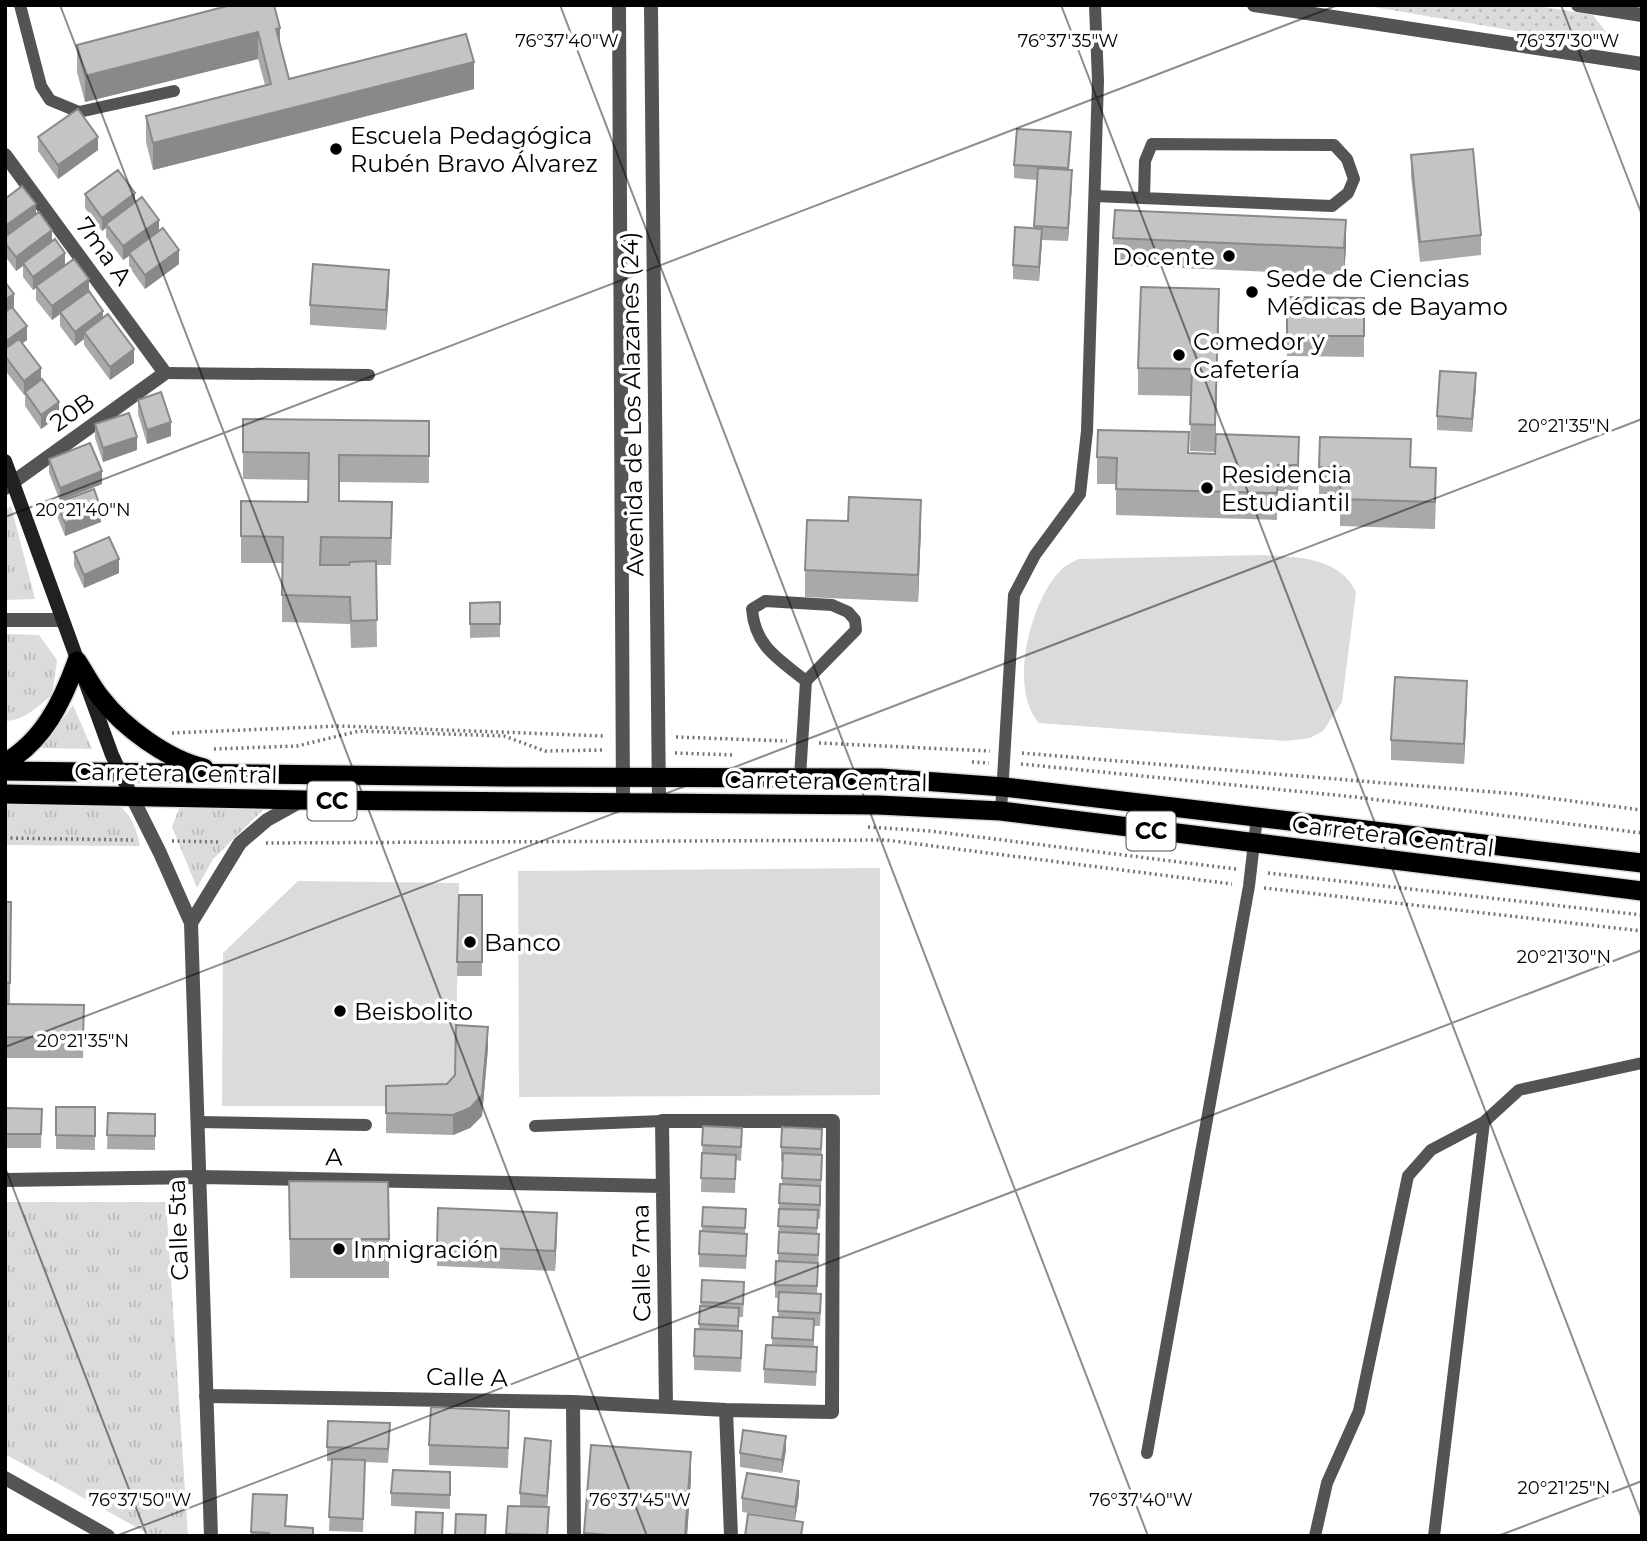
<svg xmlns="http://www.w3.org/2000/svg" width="1647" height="1541" font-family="Montserrat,sans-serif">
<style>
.grass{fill:url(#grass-tufts)}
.park{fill:url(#park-dots)}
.pitch{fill:#dbdbdb}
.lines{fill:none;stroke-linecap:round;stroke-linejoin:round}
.trunk-casing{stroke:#dbdbdb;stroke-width:22}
.path{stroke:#767676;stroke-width:3.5;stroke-dasharray:2 3.5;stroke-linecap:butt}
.service{stroke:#545454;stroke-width:12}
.minor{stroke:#545454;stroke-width:14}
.tertiary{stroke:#545454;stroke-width:14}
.secondary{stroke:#212121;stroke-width:14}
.trunk{stroke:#000;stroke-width:19}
.wall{fill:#a9a9a9}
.shaded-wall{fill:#898989}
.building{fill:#c4c4c4;stroke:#898989;stroke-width:2}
.ticks{fill:none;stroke:#000;stroke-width:2;stroke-opacity:0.45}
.poi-dot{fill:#000;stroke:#fff;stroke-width:2.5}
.labels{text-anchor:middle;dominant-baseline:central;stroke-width:7;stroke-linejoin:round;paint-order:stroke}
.shield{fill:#fff;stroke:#4c4c4c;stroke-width:2}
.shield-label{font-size:23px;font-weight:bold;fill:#000}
.poi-label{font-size:24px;fill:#000;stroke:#fff;text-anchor:start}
.street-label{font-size:24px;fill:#000;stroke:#fff}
.ticks-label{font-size:18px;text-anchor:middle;fill:#000;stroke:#fff;stroke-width:7;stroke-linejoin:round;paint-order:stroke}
</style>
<defs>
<pattern id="grass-tufts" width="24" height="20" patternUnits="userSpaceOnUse" patternTransform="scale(1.75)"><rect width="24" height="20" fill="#dbdbdb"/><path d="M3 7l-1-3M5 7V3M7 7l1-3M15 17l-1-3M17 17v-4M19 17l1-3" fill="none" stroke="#bababa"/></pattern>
<pattern id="park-dots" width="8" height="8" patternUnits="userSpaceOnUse" patternTransform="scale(1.75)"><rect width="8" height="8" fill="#dbdbdb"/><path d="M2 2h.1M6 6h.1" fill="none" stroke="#bababa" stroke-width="1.8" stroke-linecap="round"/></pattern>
</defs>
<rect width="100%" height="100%" fill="#fff"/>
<path class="grass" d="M11,506l24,93 -30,1v-90z
M5,634l34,1 18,25 -5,35c-14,11 -28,26 -47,26z
M73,705l19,44 -51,-1z
M5,801l109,1c17,11 22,25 26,44l-135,-1z
M180,806l86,1 -53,52 -16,29 -25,-61z
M5,1202h161l22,334h-36l-147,-82z"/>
<path class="park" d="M1362,5h170l61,10 13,17 -13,12z"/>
<path class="pitch" d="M1261,555c34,2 78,1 95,37l-14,110 -19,29 -13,7 -24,3 -247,-18c-31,-34 -9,-121 21,-152 4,-5 12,-8 18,-12z
M880,868v227l-361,2 -1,-226z
M298,881l161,2 -4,212 -15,11h-218l1,-153z"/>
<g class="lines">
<g class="trunk-casing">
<path id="trunk" d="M77,661c8,12 15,26 24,37 22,29 67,62 103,70
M5,763c39,-23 57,-61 72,-102
M5,771l500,6 376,1 123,9 638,76
M5,794l298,6 575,5 123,6 641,80"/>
</g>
<path class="path" d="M172,733l167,-7 266,10
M676,737l111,4
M819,743l171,8
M214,749l83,-3 62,-15 145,5 41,15 59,-1
M675,753l59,2
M1022,753l495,41 125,16
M972,762l17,1
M1021,764l334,33 287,36
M868,827l62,4 306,38
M5,838l128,2
M172,841l48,1
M266,843l620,-3 346,44
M1268,873l374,42
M1264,888l378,43"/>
<path class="service" d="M20,5l21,81 9,14 29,12 95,-21
M1095,196l237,10 16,-13 6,-14 -7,-20 -13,-14 -182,-1 -7,17 -1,37
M165,373l204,2
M800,777l6,-96 50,-51 -1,-10 -7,-8 -16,-7 -67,-4 -13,8c3,38 27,50 54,72
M1001,811l13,-216 21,-40 45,-61 7,-63 11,-350 -3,-76
M197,1122l169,3
M535,1126l127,-5
M1147,1453l102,-567 8,-69
M1315,1536l12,-53 32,-72 49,-235 23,-26 53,-28
M1434,1536l50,-414 35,-32 123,-27"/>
<path class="minor" d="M5,155l160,218 -160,115
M5,620h56
M5,1180l194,-3 464,9
M206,1396l367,6 153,8 106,2 1,-291h-171l4,284
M573,1402l1,134
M726,1410l5,126
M5,1478l103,58"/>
<path class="tertiary" d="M619,5l4,797
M651,5l8,798
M1254,5l388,59
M1578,5l64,10
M132,797l28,56 31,70 20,613
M191,923l49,-80 27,-23 36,-20"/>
<path class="secondary" d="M5,461l107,294 20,42"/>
<use href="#trunk" class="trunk"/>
</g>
<path class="wall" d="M231,5l49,38 9,36 185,10 -321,81 -7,-28v-26l119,-31 -7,-26 -173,43 -8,-30v-27z
M38,137l60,13 -40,29 -20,-28z
M1071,146l-2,24 3,14 -4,57 -26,-1 -3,41 -26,-2v-14l21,-37 3,-48 -23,-2v-13z
M1411,155l70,80v20l-61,7 -9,-86z
M85,194l50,8 24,29 20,33 -34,25 -16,-22v-11l-6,4 -17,-23v-9l-4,3 -17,-23z
M5,199l31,15 16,27 13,24 24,26 14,26 31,46 -24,17 -26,-35v-6l-9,7 -15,-20v-12l-8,6 -16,-20v-12l-3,2 -10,-13v-11l-7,5 -11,-15z
M1113,238l233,9 -2,28 -231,-10z
M5,282l8,26 14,32 -5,3 37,73 -18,13 -16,-23v-12l-1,1 -19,-25z
M389,290l-3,40 -76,-5v-20z
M1287,297l77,1v59l-77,-1z
M1219,316l-4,136 -25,-1 1,-55 -53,-1v-27z
M1476,387l-4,45 -35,-2v-14z
M138,400l33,36 -24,8 -9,-30z
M243,419l186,2v62l-90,-1v19l53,28 -1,36h-15l1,82 -26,1 -1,-24 -68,-2v-59h-41v-62l67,1 1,-22 -66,-1z
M95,424l42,26 -34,12 -8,-24z
M1189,453l110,11 -1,28 -20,-1 -1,29 -161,-5v-31h-19v-27z
M49,459l53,25 -42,17 -11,-28z
M1319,467h92l25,28 -1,34 -95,-3v-32h-21z
M57,503l44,19 -36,14 -8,-20z
M848,521l73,6 -3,75 -113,-5v-27z
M74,552l45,21 -35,15 -10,-22z
M500,602v35l-30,1v-35z
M1467,701l-3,63 -73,-4v-20z
M459,895h23v81h-25z
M5,902h6l-1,102 74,1 -1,53h-78z
M488,1048l-6,68 -12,12 -17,7 -67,-2v-47l61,-2z
M56,1107h39v43l-39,-1z
M5,1108l37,1 -1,39h-36z
M108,1113l47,1v36l-48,-1z
M703,1126l39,16 -1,19 -5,-1 -1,33 -34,-1z
M822,1143l-1,50 -1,26h-2l-1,15 2,14 -2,46 4,14 -1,18h-6v21l3,14 -1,25 -52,-3v-14l8,-24 1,-28 5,1 1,-20h-4v-13l3,-24 1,-58 3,-19 1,-23h-2v-14z
M289,1181l100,58v39h-99z
M703,1207l43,2 -1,24 2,14 -1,22 -47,-2v-13l3,-22z
M557,1234l-2,37 -118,-5v-20z
M702,1280l42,15 -1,22h-4v14l3,13 -1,28 -47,-2v-14l5,-27z
M509,1431l-1,37 -79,-3v-20z
M390,1437l-2,26 -23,-1 -2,70 -34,-1 3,-70h-5v-14z
M591,1445l100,34 -4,57h-103z
M786,1450l-4,23 -42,-6v-14z
M551,1454l-4,53 2,14 -1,15h-42l2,-30h12v-13z
M450,1472v37l-59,-3v-13z
M799,1495l-4,25 -53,-8v-14z
M287,1516l-1,10 27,10h-62v-4z"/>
<path class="shaded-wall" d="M280,28v27l-4,-26z
M258,32v27l-173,43v-26z
M474,62v27l-321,81v-27z
M98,137v13l-40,29v-14z
M1072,170v14l-4,57v-13z
M135,193v14l-29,17v4l-4,3v-13z
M36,204v14l-31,22v-14z
M159,220v14l-30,19v3l-6,4v-14z
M1346,220v27l-2,28v-27z
M1042,229v13l-3,39v-14z
M52,230v14l-29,19v3l-7,5v-14z
M179,250v14l-34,25v-14z
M65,253v14l-29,19v2l-3,2v-13z
M389,270v20l-3,40v-20z
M89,279v14l-37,27v-14z
M1219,289v27l-4,136v-27z
M14,294v13l-9,7v-14z
M103,311v14l-19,7v7l-9,7v-14z
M27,326v14l-22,16v-14z
M134,349v14l-24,17v-13z
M41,368v14l-17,13v-14z
M1476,373v14l-4,45v-13z
M59,402v14l-18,13v-14z
M171,422v14l-24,8v-14z
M137,437v13l-34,12v-14z
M1299,437v27l-1,28v-27z
M102,471v13l-42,17v-13z
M921,500v27l-3,75v-27z
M101,509v13l-36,14v-13z
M119,559v14l-35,15v-13z
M1467,681v20l-3,63v-20z
M488,1027v21l-6,68 -12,12 -17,7v-20z
M557,1213v21l-2,37v-20z
M786,1436v14l-4,23v-13z
M551,1441v13l-4,55v-13z
M691,1452v27l-4,57h-2z
M799,1481v14l-4,25v-13z"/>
<path class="building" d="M231,5h43l6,23 -4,1 13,50 177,-45 8,28 -321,81 -7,-27 125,-32 -13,-52 -173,44 -8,-31z
M78,109l20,28 -40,28 -20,-28z
M1017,129l54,3 -3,36 -54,-3z
M1473,149l8,86 -61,7 -9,-87z
M1038,168l34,2 -4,58 -34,-2z
M118,170l17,23 -33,25 -17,-24z
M22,186l14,18 -31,22v-27z
M142,197l17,23 -36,26 -17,-22z
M1115,210l231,10 -2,28 -231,-10z
M39,212l13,18 -36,27 -11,-14v-6z
M1015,227l27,2 -3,38 -26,-2z
M163,228l16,22 -34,25 -16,-22z
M55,239l10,14 -32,24 -10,-14z
M74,259l15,20 -37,27 -16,-20z
M313,264l76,6 -3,40 -76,-5z
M5,282l9,12 -9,6z
M1141,287l78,2 -4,136 -25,-1 2,-55 -54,-1z
M89,291l14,20 -28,21 -15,-20z
M1287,297l77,1v38h-77z
M12,307l15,19 -22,16v-30z
M108,314l26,35 -24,18 -26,-35z
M19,339l22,29 -17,13 -19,-25v-7z
M1440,371l36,2 -4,46 -35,-3z
M42,379l17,23 -18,13 -16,-23z
M161,392l10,30 -24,8 -9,-30z
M129,413l8,24 -34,11 -8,-24z
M243,419l186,2v35l-90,-1v46l53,1 -1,36 -70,-1 -1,28h29l1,-3 26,-1 1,59 -26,1 -1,-24 -68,-2 1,-58 -42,-1v-35l67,1 1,-49 -66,-1z
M1098,430l91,2 -1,21 27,1 1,-20 83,3 -1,28h-20l-1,28 -161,-4 1,-31 -20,-1z
M1320,437l91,2 -1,28 26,1 -1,34 -95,-3 1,-32h-22z
M90,443l12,28 -42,17 -11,-29z
M94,489l7,20 -36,14 -8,-20z
M849,497l72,3 -3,75 -113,-5 2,-50 41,1z
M109,537l10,22 -35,16 -10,-23z
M500,602v22h-30v-21z
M1395,677l72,4 -3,63 -73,-4z
M459,895h23v67h-25z
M5,902h6l-1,81h-5z
M5,1004l79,1 -1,33 -78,-1z
M456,1025l32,2 -6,68 -12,13 -17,7 -67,-2v-27l61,-2 8,-9z
M56,1107h39v29l-39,-1z
M5,1108l37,1 -1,25h-36z
M108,1113l47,1v22l-48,-1z
M703,1126l39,2 -1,19 -39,-2z
M782,1127l40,2 -1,20 -40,-2z
M702,1153l34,2 -1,24 -34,-1z
M783,1153l39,2 -1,25 -39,-2z
M289,1181l99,1 1,57h-99z
M780,1184l40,2v19l-41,-2z
M703,1207l43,2 -1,19 -43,-2z
M438,1208l119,5 -2,38 -118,-5z
M779,1209l39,1 -1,18 -39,-2z
M700,1231l47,3 -1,22 -47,-2z
M779,1232l40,2 -1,21 -40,-2z
M776,1261l42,2 -1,23 -42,-1z
M702,1280l42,2 -1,22 -42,-2z
M779,1292l42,2 -1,19 -42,-2z
M700,1306l39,2 -1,18 -39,-2z
M773,1317l41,2 -1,21 -41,-2z
M695,1329l47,2 -1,27 -47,-2z
M766,1345l51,2 -1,25 -52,-3z
M431,1407l78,4 -1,37 -79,-3z
M328,1421l62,2 -2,26 -61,-2z
M743,1430l43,6 -4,24 -42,-7z
M525,1438l26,3 -4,55 -27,-3z
M591,1445l100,7 -6,84h-63l-38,-3z
M332,1459l33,1 -2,59 -34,-2z
M393,1470l57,2v23l-59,-2z
M747,1473l52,8 -4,26 -53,-9z
M253,1494l34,1 -2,31 28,2v8h-44v-3l-18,-1z
M508,1506l41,1 -2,28 -41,-1z
M416,1512l27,1 -1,23h-27z
M456,1514l30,1 -1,21h-30z
M748,1514l55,8 -2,14h-56z"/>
<path class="ticks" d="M60,5l587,1531M560,5l588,1531M1061,5l581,1514M1561,5l81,210M5,517l1333,-512M5,1047l1637,-628M5,1167l142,369M116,1536l1526,-586M1498,1536l144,-55"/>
<g class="poi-dot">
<circle cx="336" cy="149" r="7"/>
<circle cx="1229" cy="256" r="7"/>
<circle cx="1252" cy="292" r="7"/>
<circle cx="1179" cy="355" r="7"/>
<circle cx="1207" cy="488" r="7"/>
<circle cx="470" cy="942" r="7"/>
<circle cx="340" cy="1011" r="7"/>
<circle cx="339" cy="1249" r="7"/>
</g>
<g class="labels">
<g class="shield">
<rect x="307.5" y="781.5" width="49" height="39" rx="5"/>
<rect x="1126.5" y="811.5" width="49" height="39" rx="5"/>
</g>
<g class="shield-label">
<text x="332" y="801">CC</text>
<text x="1151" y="831">CC</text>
</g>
<g class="poi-label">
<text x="350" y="135">Escuela Pedagógica<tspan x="350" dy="28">Rubén Bravo Álvarez</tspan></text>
<text x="1215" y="256" text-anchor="end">Docente</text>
<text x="1266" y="278">Sede de Ciencias<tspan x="1266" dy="28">Médicas de Bayamo</tspan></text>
<text x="1193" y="341">Comedor y<tspan x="1193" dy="28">Cafetería</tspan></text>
<text x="1221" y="474">Residencia<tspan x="1221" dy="28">Estudiantil</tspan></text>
<text x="484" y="942">Banco</text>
<text x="354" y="1011">Beisbolito</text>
<text x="353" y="1249">Inmigración</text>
</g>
<g class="street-label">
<text transform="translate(104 251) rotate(54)">7ma A</text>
<text transform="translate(632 404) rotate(-91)">Avenida de Los Alazanes (24)</text>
<text transform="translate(72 412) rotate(-35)">20B</text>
<text transform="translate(176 773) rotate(1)">Carretera Central</text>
<text transform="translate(826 781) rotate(1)">Carretera Central</text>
<text transform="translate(1393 836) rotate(7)">Carretera Central</text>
<text transform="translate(334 1157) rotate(1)">A</text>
<text transform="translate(178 1230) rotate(-92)">Calle 5ta</text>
<text transform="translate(641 1263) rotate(-91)">Calle 7ma</text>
<text transform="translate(467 1377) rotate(1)">Calle A</text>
</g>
</g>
<g class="ticks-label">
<text x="567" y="47">76°37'40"W</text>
<text x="1068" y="47">76°37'35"W</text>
<text x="1568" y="47">76°37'30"W</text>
<text x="1564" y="432">20°21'35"N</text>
<text x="83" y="516">20°21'40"N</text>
<text x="1564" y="963">20°21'30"N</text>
<text x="83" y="1047">20°21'35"N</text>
<text x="1564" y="1494">20°21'25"N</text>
<text x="140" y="1506">76°37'50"W</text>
<text x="640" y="1506">76°37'45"W</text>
<text x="1141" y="1506">76°37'40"W</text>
</g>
<rect width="1647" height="1541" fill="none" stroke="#000000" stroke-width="14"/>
</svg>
